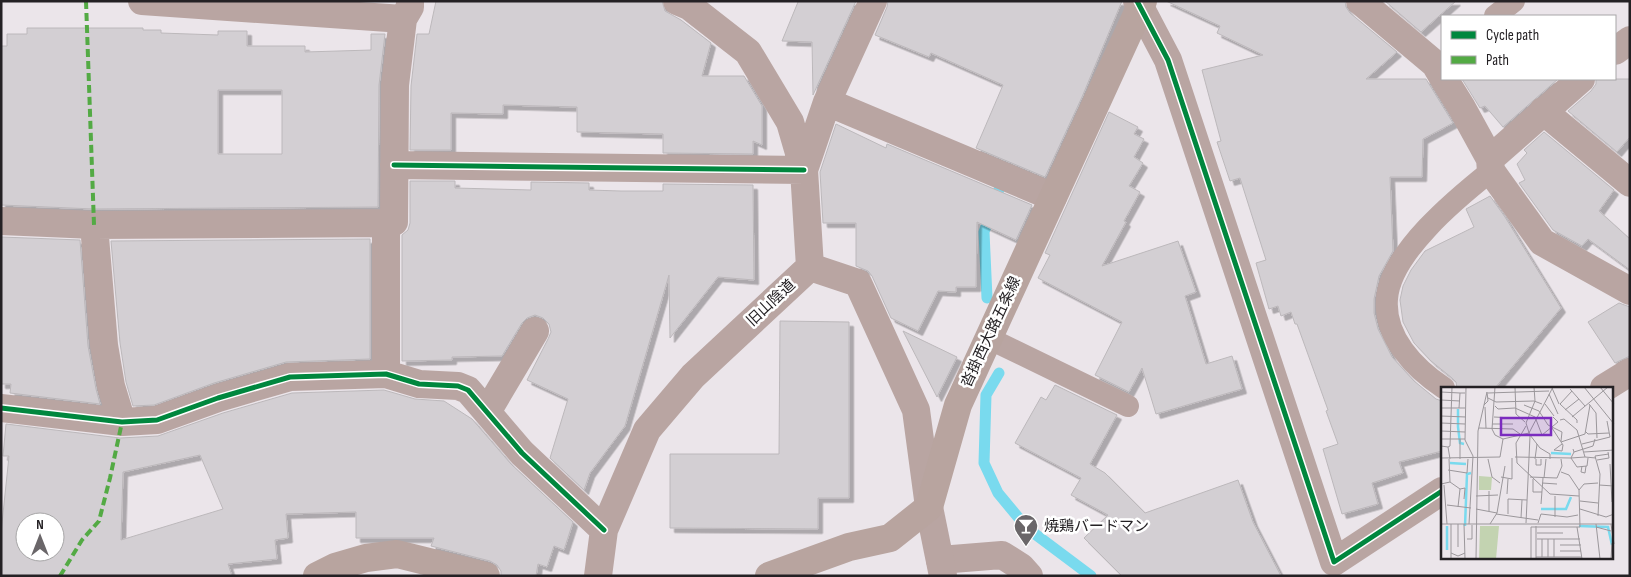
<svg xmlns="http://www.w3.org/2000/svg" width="1631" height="577" font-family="'Sofia Sans Condensed','Noto Sans JP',sans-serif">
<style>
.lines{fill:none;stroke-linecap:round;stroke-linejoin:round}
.stream{stroke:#79daee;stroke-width:11}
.building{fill:#d3cfd3;stroke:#bcb8bb;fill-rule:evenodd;filter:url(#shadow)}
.service{stroke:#b9a5a2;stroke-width:22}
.minor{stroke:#b9a5a2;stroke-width:28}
.tertiary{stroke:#b9a5a2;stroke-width:28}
.secondary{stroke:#b8a49f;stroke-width:28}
.quiet{stroke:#53aa44;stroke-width:4;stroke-dasharray:8 4;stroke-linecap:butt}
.cycleway-casing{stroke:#fff;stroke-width:8}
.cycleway{stroke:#00873e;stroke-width:5}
.labels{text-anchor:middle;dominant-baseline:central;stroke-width:5;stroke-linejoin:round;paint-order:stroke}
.street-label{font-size:15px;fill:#242124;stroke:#fff}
.poi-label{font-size:15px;fill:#242124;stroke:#fff;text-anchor:start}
.inset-river{fill:none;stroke:#79daee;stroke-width:2.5}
.inset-road{fill:none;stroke:#9b979b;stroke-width:1}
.view{fill:#7b2cbf;fill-opacity:0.15;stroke:#7b2cbf;stroke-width:2.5}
.inset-edge{fill:none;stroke:#242124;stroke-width:2.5}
</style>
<defs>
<filter id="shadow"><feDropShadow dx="4.5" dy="4.5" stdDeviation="0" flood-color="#0004"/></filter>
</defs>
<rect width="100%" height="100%" fill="#ebe5ea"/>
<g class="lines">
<path class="stream" d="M987,298l-3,-66 17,-48
M999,373l-13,22 -2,68 14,30 29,35 64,48"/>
</g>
<path class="building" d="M436,1h226l3,10 16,9 30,23 -9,33h42l18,30v39l-9,-4v13l-90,-1v-19l-86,-2v-25l-74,-2v9l-52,-1v37h-41l1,-64 6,-52h12z
M796,1h60l-43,94 -1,-53 -30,-1 16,-39z
M888,1h234l-40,96 -37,80 -69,-29 27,-63 -72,-32 -2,4 -54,-22 12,-28z
M1166,1h179l1,6 4,6 47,39 -31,27h60l27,44 -30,16 -1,38h-32l3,74 -14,25 -5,23v14l4,16 14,28 22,24 22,18 6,2v50l-43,11 4,11 -31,10 6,21 -36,10 -19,-65 15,-5 -12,-33 2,-1 -31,-86h-2l-4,-12 -10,4 -3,-10 -9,3 -13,-46 10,-3 -26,-82 -10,3 -13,-39 4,-1 -19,-71 61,-15 -46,-22 3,-7z
M1385,1h71l-35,31z
M27,28h116v2h18v3l57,2v-4h29v15h58v6l66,-2v-16h14l-6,51 -1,122 -284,2 -93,-4v-159h6v-12h20zM218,90h64v64h-64z
M1462,79h96l-55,48 -18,-21 -5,2z
M1596,79h34v58l-13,15 -49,-41 23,-20 5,-7z
M1109,112l29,15 -4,7 10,5 -10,18 9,6 -14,23 11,6 -16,29 2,1 -24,44 76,-25 18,51 -11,4 21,68 26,-8 10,33 -86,25 -14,-46 -13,24 -34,-17 27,-53 -84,-44 12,-23 -5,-2z
M836,124l50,24 1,-4 145,61 -16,35 -39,-18 -1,65h-20v5l-18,-1 -20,40 -27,-13 -19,-42 -4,-5 -12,-5v-43h-33l-3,-51z
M1544,132l70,58 -15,21 31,28v31l-42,-31 -6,7 -29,-16 -34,-47 6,-3 -8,-16 10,-11 -3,-3z
M410,181h45v7l76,2v-8l58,1v7l32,1h42v-7l90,1 1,95 -36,-3 -48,61 -1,-63 -44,151 -35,47 -6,17 -34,-32 18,-59 -41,-19 21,-41 3,-7 -2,-8 -6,-6 -8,-3 -8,3 -5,5 -20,33 -50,1v3l-50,1v-126l6,-5 2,-7z
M1490,196l15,21 56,91 -66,80h-38l-1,-6 -4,-4 -21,-17 -17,-18 -11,-21 -3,-22 3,-14 8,-16 14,-19 49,-24 -8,-18z
M1,237l79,3 8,106 8,43 4,15 -90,-11 1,-9h-10z
M370,239v120l-84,3 -72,21 -60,22 -21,1 -7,-24 -6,-39 -9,-102z
M1619,303l11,4v49l-15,7 -27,-41z
M780,321l69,1v176h-31v31l-148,-1v-74h109z
M903,331l54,26 -20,40z
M1055,385l62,30 -27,49 15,9 40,40 93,-33 15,42 28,54h-159l-38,-38 24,-23 -37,-20 10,-17 -66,-35 26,-46 5,3z
M384,390l31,9 29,2 28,18 39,45 62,58 -9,28 -10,-4 -7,21 -9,-3 -2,12h-35v-5l-4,-6 -7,-4 -59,-15 3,-8h-78v-26l-70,2 2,24 -13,2 2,19 -49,5 4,12h-231v-43l8,-77h-6l3,-32 114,14 38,-2 65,-23 69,-20zM200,455l23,54 -102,31 2,-68zM25,522h30v30h-30z"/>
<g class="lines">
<path class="service" d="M1495,16l19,-15
M988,338l140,68
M1444,388c-30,-20 -60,-51 -57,-89 3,-46 70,-101 104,-128"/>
<path class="minor" d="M142,1l261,18
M677,1l12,5 59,46 42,70 14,48
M1137,1l31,59 166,502 108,-71
M1360,1l75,63 7,12
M1615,51l15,-11
M1444,79l18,29 28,51 1,12 51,71 88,49
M827,102l226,95
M1543,111l87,72
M1490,159l91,-80
M394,165l410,5
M1,221l93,4 292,-2
M94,225l10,120 7,41 11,36
M810,267l48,16 58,127 13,97
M810,267l-6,-97 23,-68 46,-101
M386,374v-151l8,-1 1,-137 8,-66 7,-12v-6
M1604,388l26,-16
M1,408l121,14 35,-2 61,-22 72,-21 96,-3 33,10 39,2 10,4 54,63 82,77
M487,412l48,-81
M940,560l62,-5 19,12 8,9
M598,576l6,-46 43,-100 46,-54 117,-109"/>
<path class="tertiary" d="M929,507l14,69"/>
<path class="secondary" d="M317,576l18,-9 31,-9 31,-4 89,22
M769,576l80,-29 41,-9 39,-31 29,-102 185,-404"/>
<path class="quiet" d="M86,1l8,224
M60,576l22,-36 17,-19 11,-43 12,-56"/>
<g class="cycleway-casing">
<path id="cycleway" d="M1137,1l31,59 166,502 108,-71
M394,165l410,5
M1,408l121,14 35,-2 61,-22 72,-21 96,-3 33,10 39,2 10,4 54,63 82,77"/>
</g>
<use href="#cycleway" class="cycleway"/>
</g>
<defs>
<g id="bar-pin" transform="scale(1.25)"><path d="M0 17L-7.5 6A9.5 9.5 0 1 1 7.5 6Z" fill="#6a6669" stroke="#fff"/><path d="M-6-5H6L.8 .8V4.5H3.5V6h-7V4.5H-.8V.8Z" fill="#fff"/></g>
</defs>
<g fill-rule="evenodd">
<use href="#bar-pin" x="1026" y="526"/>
</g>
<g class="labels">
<g class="street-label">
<text transform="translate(771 303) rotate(-43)">旧山陰道</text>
<text transform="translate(991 332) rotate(-65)">沓掛西大路五条線</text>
</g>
<g class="poi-label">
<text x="1044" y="526">焼鶏バードマン</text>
</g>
</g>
<g transform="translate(1441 387)">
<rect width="172" height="172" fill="#ebe5ea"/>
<path d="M38,89l13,1 -1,13h-12zM39,139h19l-3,33h-17z" fill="#c3d3b1"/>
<path class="inset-river" d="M17,22v18l2,16 4,1M110,66l20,1M9,76l16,1M100,122h25l5,-12M6,139v24M24,139l2,-52 4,-1M138,139l29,1 4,18"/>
<path class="inset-road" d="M25,0l-1,53 8,16 -4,68M74,0l1,27 9,8M143,0l30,37M159,0l14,17M111,1l7,16M129,2l15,17M131,4l-12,13 17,16v3M0,5l19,1M24,6h-5l-1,15h6M47,6l61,-2M108,7l9,20M47,11l8,4 38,-1 8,3M0,13l19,1M104,17l9,12M148,17l7,9 1,25M83,18l15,6M54,19l3,3 17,-1 20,9 7,18 16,-13 -5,-5M44,20l1,21M0,21h18M124,23l14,-11M98,24l9,14 14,7 -1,9M0,29l25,1M53,30l19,1M131,30l36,-30M119,33l4,-1 13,11 8,27 11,1M0,36l24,1M51,37h21M85,39l-10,17 1,20 33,31 29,2M38,41l34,1 7,5M111,41l11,17 -1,6 -8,-1 8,-6M51,42l3,-42M51,42l3,6 8,4M0,44l24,1M144,44l3,3 21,-1M89,48l10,13 10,6v5M0,52h24M19,52v20M120,55l24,-8 5,-29M141,57l28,-7 -3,-16M0,59l7,1 2,12M7,60l2,-1 2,-59M132,62l1,3 19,-6 2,-7M133,65l-3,6 14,-1M143,65l30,-2M74,70l56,1 6,9 10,-1 1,-8M0,71l59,-1 3,-18 26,-6 24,-46M47,72l4,18 8,6M94,72l2,-15M95,72v6h5v-6M156,73l12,-2 -1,-6M169,77l2,38M141,79l-1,6 4,1 1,-7M7,83l19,3 1,-14M60,90l11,2v-21M89,90l27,1 5,-12 -1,-7M103,91l2,-19M92,92v13h9M9,95l10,7 -2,18M101,96l15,1M0,97l9,-2 -1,-23M3,98l3,39M158,98l15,1M19,102l5,-1 -1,11M138,103l5,-6 14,-1M48,104v20M66,107l1,-15M35,109l22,-1M114,109v21M139,114l18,2M100,117l2,-26M6,118l24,3M35,122l21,4M139,122l26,8 8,-3M55,127l42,6M67,127v-15l19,1M157,129l2,-42 -5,-18 14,-2M80,131l1,-18M85,136l4,-87 -4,-13 9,-22 -1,-14M97,136l3,-9 26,3 11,-2M0,137h173M10,137v35M17,137v23M23,137l1,35M49,137l7,-11 8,-47M155,137l4,35M170,137l3,20M136,140l5,32M155,140l15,4M96,146h26M26,152h5v-14M96,152h43M119,158h21M119,164h21M10,166l7,3 7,-3M95,170h46M101,170v-18M107,170v-18M113,170v-18M35,172l2,-128 9,-39 1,9 -4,4M90,172v-32h49l-1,-37 -10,-15 -8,-3M95,172v-33M170,172l1,-16"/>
<path class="view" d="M60,31h50v17h-50z"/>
<rect width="172" height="172" class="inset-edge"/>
</g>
<rect width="1631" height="577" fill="none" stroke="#242124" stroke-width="5"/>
<rect x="1441" y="15" width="175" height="65" fill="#ffffff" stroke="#a7a6a7"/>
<rect x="1451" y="31" width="25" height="8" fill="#00873e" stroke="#a7a6a7"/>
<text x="1486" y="40" font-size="15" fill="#242124">Cycle path</text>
<rect x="1451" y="56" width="25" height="8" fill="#53aa44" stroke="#a7a6a7"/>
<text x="1486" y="65" font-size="15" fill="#242124">Path</text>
<g transform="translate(40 537)"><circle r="24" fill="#ffffff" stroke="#a7a6a7"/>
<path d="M0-4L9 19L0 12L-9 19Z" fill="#6a6669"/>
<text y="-8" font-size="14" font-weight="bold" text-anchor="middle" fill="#242124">N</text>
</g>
</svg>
